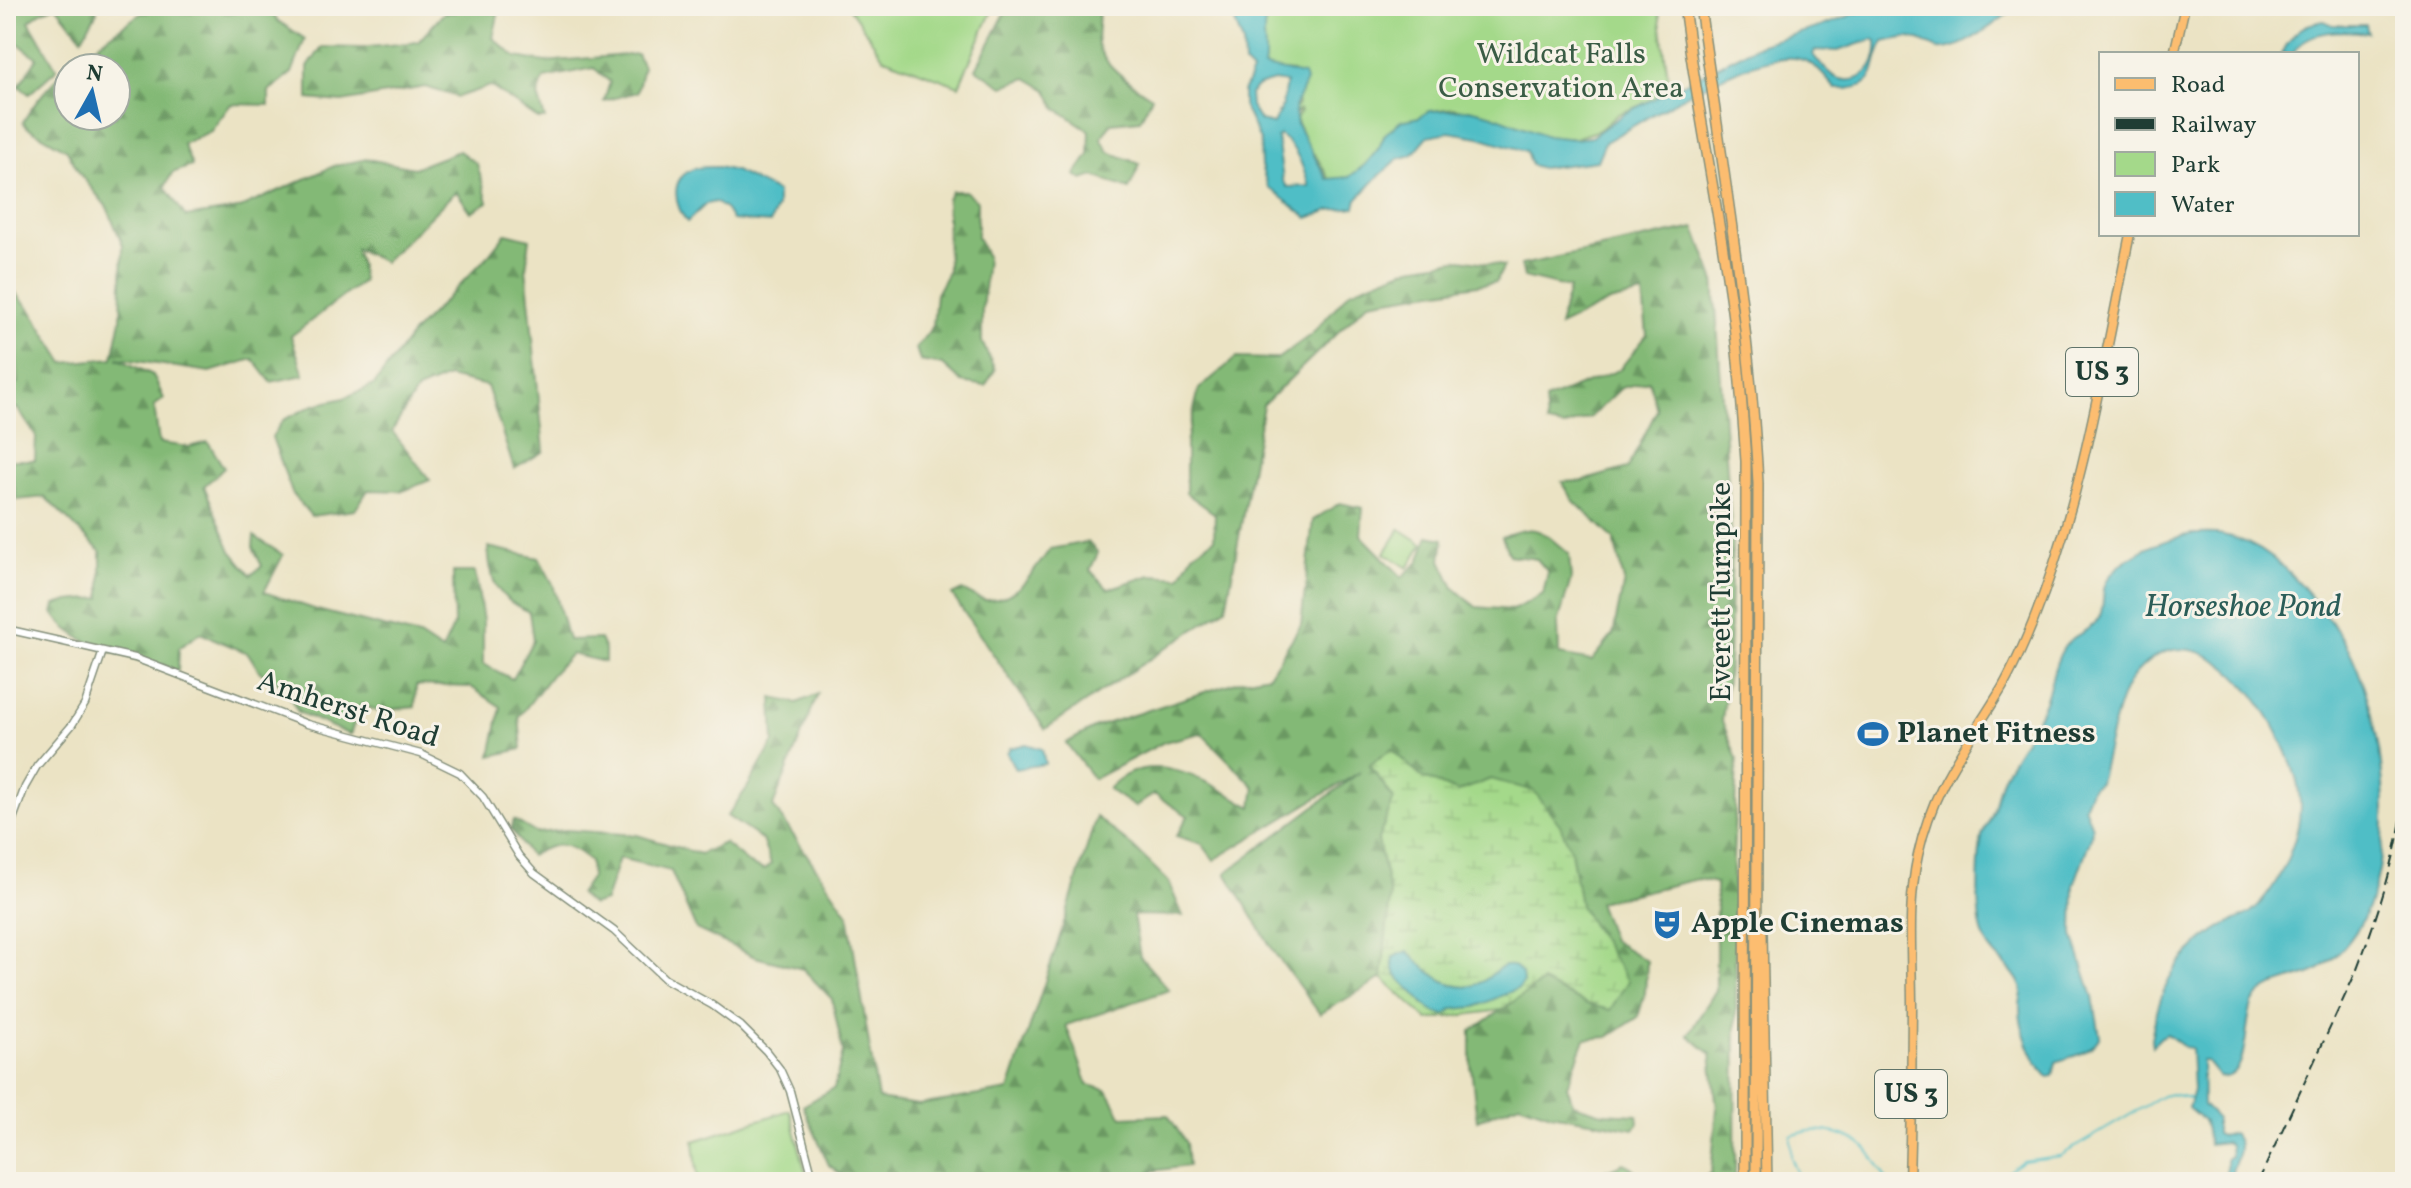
<svg xmlns="http://www.w3.org/2000/svg" width="2411" height="1188" font-family="Vollkorn,serif">
<style>
.forest{fill:url(#forest-firs);stroke:#517b55;stroke-width:2;fill-rule:evenodd}
.wetland{fill:url(#wetland-marsh);stroke:#628b5f;stroke-width:2}
.park{fill:#a4d98a;stroke:#628b5f;stroke-width:2}
.water{fill:#50bec6;stroke:#387e7d;stroke-width:2;fill-rule:evenodd}
.lines{fill:none;stroke-linecap:round;stroke-linejoin:round}
.stream{stroke:#50bec6;stroke-width:2}
.minor-casing{stroke:#85907c;stroke-width:9}
.major-casing{stroke:#85907c;stroke-width:11}
.highway-casing{stroke:#85907c;stroke-width:12}
.minor{stroke:#fff;stroke-width:6}
.major{stroke:#fcbd6f;stroke-width:8}
.highway{stroke:#fcbd6f;stroke-width:9}
.rail{stroke:#1f3d34;stroke-width:2;stroke-dasharray:12 6;stroke-linecap:butt}
.labels{text-anchor:middle;dominant-baseline:central;stroke-width:6;stroke-linejoin:round;paint-order:stroke}
.shield{fill:#f7f3e8;stroke:#60746a;stroke-width:2}
.shield-label{font-size:28px;font-weight:bold;fill:#1f3d34}
.park-label{font-size:30px;fill:#3a5c45;stroke:#f7f3e8}
.street-label{font-size:30px;fill:#1f3d34;stroke:#f7f3e8}
.poi-label{font-size:30px;font-weight:bold;fill:#1f3d34;stroke:#f7f3e8;text-anchor:start}
.water-label{font-size:32px;font-style:italic;fill:#2b5d58;stroke:#f7f3e8}
</style>
<defs>
<pattern id="forest-firs" width="22" height="20" patternUnits="userSpaceOnUse" patternTransform="scale(2)"><rect width="22" height="20" fill="#83b976"/><path d="M5 1l3.5 6h-7zM16 11l3.5 6h-7z" fill="#6b9862"/></pattern>
<pattern id="wetland-marsh" width="20" height="14" patternUnits="userSpaceOnUse" patternTransform="scale(2)"><rect width="20" height="14" fill="#a4d98a"/><path d="M1 5h8M5 5V1M11 12h8M15 12V8" fill="none" stroke="#8dbb78"/></pattern>
</defs>
<rect width="100%" height="100%" fill="#f7f3e8"/>
<filter id="ink" filterUnits="userSpaceOnUse"><feTurbulence type="fractalNoise" baseFrequency=".0125" numOctaves="2"/><feDisplacementMap in="SourceGraphic" scale="16" xChannelSelector="R" yChannelSelector="G"/><feConvolveMatrix kernelMatrix="1 2 1 2 8 2 1 2 1" color-interpolation-filters="sRGB"/></filter>
<filter id="wash" filterUnits="userSpaceOnUse"><feTurbulence type="fractalNoise" baseFrequency=".006" numOctaves="4" result="noise"/><feDisplacementMap in="SourceGraphic" scale="32" xChannelSelector="R" yChannelSelector="G"/><feGaussianBlur stdDeviation="1.8" result="paint"/><feColorMatrix in="noise" values="0 0 0 0 0 0 0 0 0 0 0 0 0 0 0 0 0 1.4 0 .05"/><feComposite in="paint" operator="in"/></filter>
<g filter="url(#wash)">
<rect width="100%" height="100%" fill="#ebe3c4"/>
<path class="forest" d="M6,6h49l-14,6 -12,9 28,48 -28,25 -10,-8 18,-28 -18,-14 -13,10z
M56,6h40l1,6 -15,26z
M152,6h113l13,15 27,18 -13,34 -23,18v14l-38,-1 -20,27 -28,13 9,22 -20,7 -7,14 21,30 52,-8 96,-43 33,-7 47,9 45,-17 18,13 11,38 -17,10 -15,-21 -72,71 -28,-13 7,32 -72,55 13,39 -33,7 -18,-23 -43,13 -93,-14 36,17 11,24 -10,7 5,37 30,4 19,-5 16,26 -20,18 27,65 20,24 11,-9 -9,-19 1,-11 29,19 -19,37 53,18 102,26 23,15 12,-26 -1,-53h22l8,49v43l29,15 21,-39 -4,-28c-34,-15 -38,-30 -41,-65l51,11 14,26 15,56 32,-1 5,11v12l-34,-8 -19,20 -33,43 3,32 -31,7 10,-49 -30,-20 -55,-2 -1,22 -38,4 -16,-7 -11,31 -52,-23 -15,-27 -23,-13 -12,-19 -48,-20 -21,15 -1,23c-40,-13 -101,-21 -125,-58l2,-8 14,-4 32,-3v-46l-56,-55 -28,3 -9,-40h27l1,-24 -19,-28 -11,2v-26l12,-1 -4,-47 -8,-5v-49l25,28 33,53 49,-5 8,-39 2,-74 -16,-38 -27,-33 -13,-24 -40,-23 -4,-5c30,-52 81,-83 129,-116zM68,68h48v48h-48z
M450,6h50l-7,32 23,19 29,5 92,-8 6,13 -6,25 -33,9 6,-19 -16,-14 -50,10 -6,18 7,23h-7l-48,-33 -32,11 -33,-10 -83,15 -34,-3v-32l14,-20 38,1 58,-6z
M1013,6h83c6,12 -1,25 2,38 4,21 37,43 54,53l-12,23 -29,3 -10,15 8,14 31,12 -11,25 -35,-13 -11,4 -8,-5 14,-20 1,-24 -34,-23 -9,-18 -20,-12 -24,8 -27,-17 28,-54z
M952,191h13l12,10v36l10,20 -5,54v31l13,28 -10,16 -23,-4 -19,-17 -23,-4 -4,-13 17,-22 3,-32 12,-22 -1,-73z
M1695,228l19,51 18,263 -3,121 -7,58 15,38 -4,99 3,131 -1,193h-35l11,-10 6,-63 -6,-55 -23,-19 28,-45v-107l-18,-4 -100,23 14,38 35,21 -2,32 -7,24 -30,20 -23,2 -18,47 6,18 29,9 35,2 1,8 -4,6 -83,-15 -32,-11 -42,17 -6,-53v-36l71,-49 45,22 40,-23 -47,-75 -9,-55 -80,-72 -33,13 -37,-15 -30,-28 -21,17 24,33 -16,41 12,56 -8,82 -62,36 -44,-59 -50,-82 134,-101 -146,88 -12,-16 -26,-8 12,-20 -34,-22 -19,13 -27,-18c42,-46 101,-6 144,18l3,-20 -54,-54 -37,9 -70,37 -28,-36 30,-16 146,-47 27,-5 32,-50 12,-105 27,-17 23,5 -2,27 41,42 17,-15 9,-26 16,3 -3,21 13,28 22,19 37,3 30,-16 5,-22 -11,-13 -28,-4 -7,-18c35,-15 39,-7 67,17l2,25 -13,44 1,32 33,6 21,-26 11,-54 -10,-42 -40,-38 -12,-19 20,-1 46,-13 29,-58 -8,-29 -28,7 -30,29 -27,10 -17,-3 -2,-24 74,-30 28,-35 -4,-41 -34,8 -50,24 10,-38 -45,-11 -3,-12z
M506,233l24,6 -4,29 18,183 -30,18 -27,-83 -39,-9 -31,13 -25,41 38,49 -27,11 -35,-1 -13,20 -44,6 -19,-23 -20,-56 11,-17 31,-15 30,-7 30,-13 38,-51 74,-76z
M1461,259l43,7 -8,16 -127,20 -106,103 -37,203 -181,121 -93,-134 10,-5c7,3 17,10 24,10 30,2 49,-30 64,-51l38,-7 10,11 -8,17 18,19 43,-14 29,2 13,-23 21,-15 1,-25 -29,-21v-50l13,-54 37,-31 41,1 35,-25 38,-43 61,-24z
M818,694l-45,112 75,108 30,185 41,6 90,-15 52,-157 35,-116 37,30 35,34 15,35 -50,-1 7,42 29,33 -103,35 22,60 19,5 15,27 46,-2 18,28 2,23 -35,5 -4,11h-298l-22,-17 -26,-59 31,-18 9,-36 -11,-53 -29,-30 -48,-12 -59,-28 -25,-58 -52,-13 -14,43 -13,4 -13,-11 12,-17 -1,-16c-23,-20 -34,-20 -60,-5l-19,-27 3,-9 22,13 30,-3 71,5 63,19 24,-11 27,22 13,5 7,-6 -9,-24 -35,-24 20,-28 27,-46 -2,-44 25,5z
M1624,1163l13,9 -1,10h-47l11,-9z"/>
<path class="wetland" d="M1391,749l30,28 37,15 33,-13 43,12 26,34 11,26 9,55 48,75 -18,29 -23,-6 -45,-22 -41,28 -73,10 -46,-42 8,-82 -12,-56 16,-41 -24,-34z"/>
<path class="park" d="M848,6h146l-35,80 -75,-28z
M1259,6h399l12,85 -12,3 -6,7 -34,13 -19,16 -24,8h-26l-94,-30 -17,2 -54,26 -3,12 -26,27 -5,4 -14,2 -6,-1 -14,-24 -10,-10 -10,-28 5,-6 -2,-2 -4,4 -2,-5 5,-3 -5,-34 -29,-3 -2,-3 1,-38 4,-11z
M1400,529l23,15 -15,24 -23,-15z
M790,1110l18,72h-110l-4,-41z"/>
<path class="water" d="M1219,6h42l6,9c-7,19 1,34 -3,52l40,8 2,6 -12,27 3,17 30,54 22,-2 17,-13 13,-16 6,-14 16,-13 18,-4 10,-6 40,-2 21,5 57,22 28,3 16,-2 34,-24 136,-69 59,-17 55,-21h143c-18,13 -56,46 -79,43 -6,-1 -12,-6 -17,-8 -13,-6 -25,-2 -38,1 -16,27 -1,48 -48,47 -9,-9 -20,-25 -33,-29 -45,-16 -155,59 -198,82l-8,19 -56,7 -10,-3 -5,-14 -47,-14 -30,-5 -21,4 -16,19 -14,4 -21,19 -20,21 -2,8 -25,3 -22,8 -40,-31 -7,-21 -1,-26 -17,-35v-13l9,-20 -8,-8 -1,-21 -12,-31zM1873,39l4,3c2,22 -15,45 -40,36 -9,-4 -17,-15 -24,-23l2,-5 23,1zM1274,81l12,2 -4,23 -9,18 -13,-3 -9,-15 -1,-12 8,-8zM1279,135c18,11 24,32 30,51l-22,1 -4,-7 -6,-43z
M2324,21l9,4h33l2,8c-22,-3 -64,-5 -75,21h-11c10,-21 19,-30 42,-33z
M718,167l17,4 42,21v15l-7,16 -38,-3 -6,-10 -11,-8 -9,2 -19,18c-11,-15 -19,-41 4,-52 7,-4 19,-3 27,-3z
M2193,534c10,0 21,-1 30,1 37,7 65,34 88,62 15,19 31,37 41,59 33,72 46,188 12,261 -9,19 -28,43 -48,54 -19,10 -51,10 -63,31 -10,19 -2,80 -34,75l-13,-16h-4l1,44 13,13v16l5,2 11,-3c13,13 5,23 0,38l4,11h-9l-1,-23 5,-3 -1,-11 -4,-3 -17,2 -5,-22 -16,-14 5,-18 -2,-42 -7,-1 -17,-13 -6,3 -9,9 -1,-7c5,-27 11,-51 27,-74 12,-15 34,-34 51,-42 7,-4 16,-6 22,-11 27,-22 50,-74 49,-109 -3,-68 -98,-216 -168,-125 -16,21 -25,77 -33,104l-7,5 -8,19 8,21 -1,10 -17,48 -1,50 20,62 7,39c-10,19 -26,19 -44,26l-3,14 -5,1c-16,-16 -29,-49 -28,-72 0,-7 4,-12 1,-18 -9,-25 -36,-28 -41,-65 -3,-19 -2,-67 2,-85 3,-10 9,-18 12,-28 3,-12 5,-24 10,-35 12,-23 29,-44 39,-68 9,-19 9,-40 20,-57 8,-15 28,-17 36,-31 7,-13 1,-29 10,-41 20,-26 53,-37 84,-43z
M1026,744l16,5 3,15 -30,5 -8,-16 3,-5z
M1408,951c20,22 53,51 81,26 11,-9 13,-14 27,-10l6,7 1,9 -4,5 -43,19 -23,2 -7,6c-17,-2 -20,-10 -31,-21 -11,-12 -25,-19 -22,-37z"/>
<g class="lines">
<path class="stream" d="M1801,1182l-10,-25v-21c16,-6 27,-7 44,-3 33,7 36,22 53,49
M1995,1182l27,-21 38,-5 102,-60 9,-2 18,4"/>
</g>
</g>
<g filter="url(#ink)">
<g class="lines">
<g class="minor-casing">
<path id="minor" d="M6,629l129,29 172,66 114,30 39,19 23,24 36,59 15,17 80,58 51,48 47,26 29,21 25,25 14,18 10,22 24,91
M6,838l19,-51 12,-21 35,-41 13,-21 18,-53"/>
</g>
<g class="major-casing">
<path id="major" d="M2174,54l11,-48
M1909,1182c2,-59 3,-117 3,-176 0,-51 -5,-101 6,-151 16,-72 48,-107 84,-167 12,-21 22,-44 31,-66 50,-125 70,-257 97,-388"/>
</g>
<g class="highway-casing">
<path id="highway" d="M1684,6c12,95 32,189 45,284 9,57 13,114 17,171l-1,721
M1700,6c22,159 50,317 58,477l-2,699
M1762,933l5,249"/>
</g>
<use href="#minor" class="minor"/>
<use href="#major" class="major"/>
<use href="#highway" class="highway"/>
<path class="rail" d="M2401,6l4,354
M2258,1182l98,-210c22,-58 42,-117 49,-180"/>
</g>
</g>
<defs>
<g id="stadium-bare" transform="scale(2.4)"><path d="M0-5a6.5 5 0 1 0 0 10a6.5 5 0 1 0 0-10ZM-3.5-1.8h7v3.6h-7Z" fill="#1f6fb2" stroke="#f7f3e8" stroke-width="2.5" paint-order="stroke"/></g>
<g id="theatre-bare" transform="scale(2.4)"><path d="M-5-5.5Q0-4 5-5.5V0Q5 5 0 6Q-5 5-5 0ZM-3.3-2.5H-1v1.5H-3.3ZM1-2.5H3.3v1.5H1ZM-2.8 1Q0 5.5 2.8 1Z" fill="#1f6fb2" stroke="#f7f3e8" stroke-width="2.5" paint-order="stroke"/></g>
</defs>
<g fill-rule="evenodd">
<use href="#stadium-bare" x="1873" y="734"/>
<use href="#theatre-bare" x="1667" y="924"/>
</g>
<g class="labels">
<g class="shield">
<rect x="2066" y="348" width="72" height="48" rx="6"/>
<rect x="1875" y="1070" width="72" height="48" rx="6"/>
</g>
<g class="shield-label">
<text x="2102" y="372">US 3</text>
<text x="1911" y="1094">US 3</text>
</g>
<g class="park-label">
<text x="1561" y="55">Wildcat Falls<tspan x="1561" dy="34">Conservation Area</tspan></text>
</g>
<g class="street-label">
<text transform="translate(1722 592) rotate(-90)">Everett Turnpike</text>
<text transform="translate(348 710) rotate(18)">Amherst Road</text>
</g>
<g class="poi-label">
<text x="1897" y="734">Planet Fitness</text>
<text x="1691" y="924">Apple Cinemas</text>
</g>
<g class="water-label">
<text x="2243" y="608">Horseshoe Pond</text>
</g>
</g>
<rect width="2411" height="1188" fill="none" stroke="#f7f3e8" stroke-width="32"/>
<rect x="2099" y="52" width="260" height="184" fill="#f7f3e8" stroke="#a1aaa0" stroke-width="2"/>
<rect x="2115" y="78" width="40" height="12" fill="#fcbd6f" stroke="#a1aaa0" stroke-width="2"/>
<text x="2171" y="92" font-size="24" fill="#1f3d34">Road</text>
<rect x="2115" y="118" width="40" height="12" fill="#1f3d34" stroke="#a1aaa0" stroke-width="2"/>
<text x="2171" y="132" font-size="24" fill="#1f3d34">Railway</text>
<rect x="2115" y="152" width="40" height="24" fill="#a4d98a" stroke="#a1aaa0" stroke-width="2"/>
<text x="2171" y="172" font-size="24" fill="#1f3d34">Park</text>
<rect x="2115" y="192" width="40" height="24" fill="#50bec6" stroke="#a1aaa0" stroke-width="2"/>
<text x="2171" y="212" font-size="24" fill="#1f3d34">Water</text>
<g transform="translate(92 92) rotate(8)"><circle r="38" fill="#f7f3e8" stroke="#a1aaa0" stroke-width="2"/>
<path d="M0-6L14 30L0 20L-14 30Z" fill="#1f6fb2"/>
<text y="-12" font-size="22" font-weight="bold" text-anchor="middle" fill="#1f3d34">N</text>
</g>
</svg>
